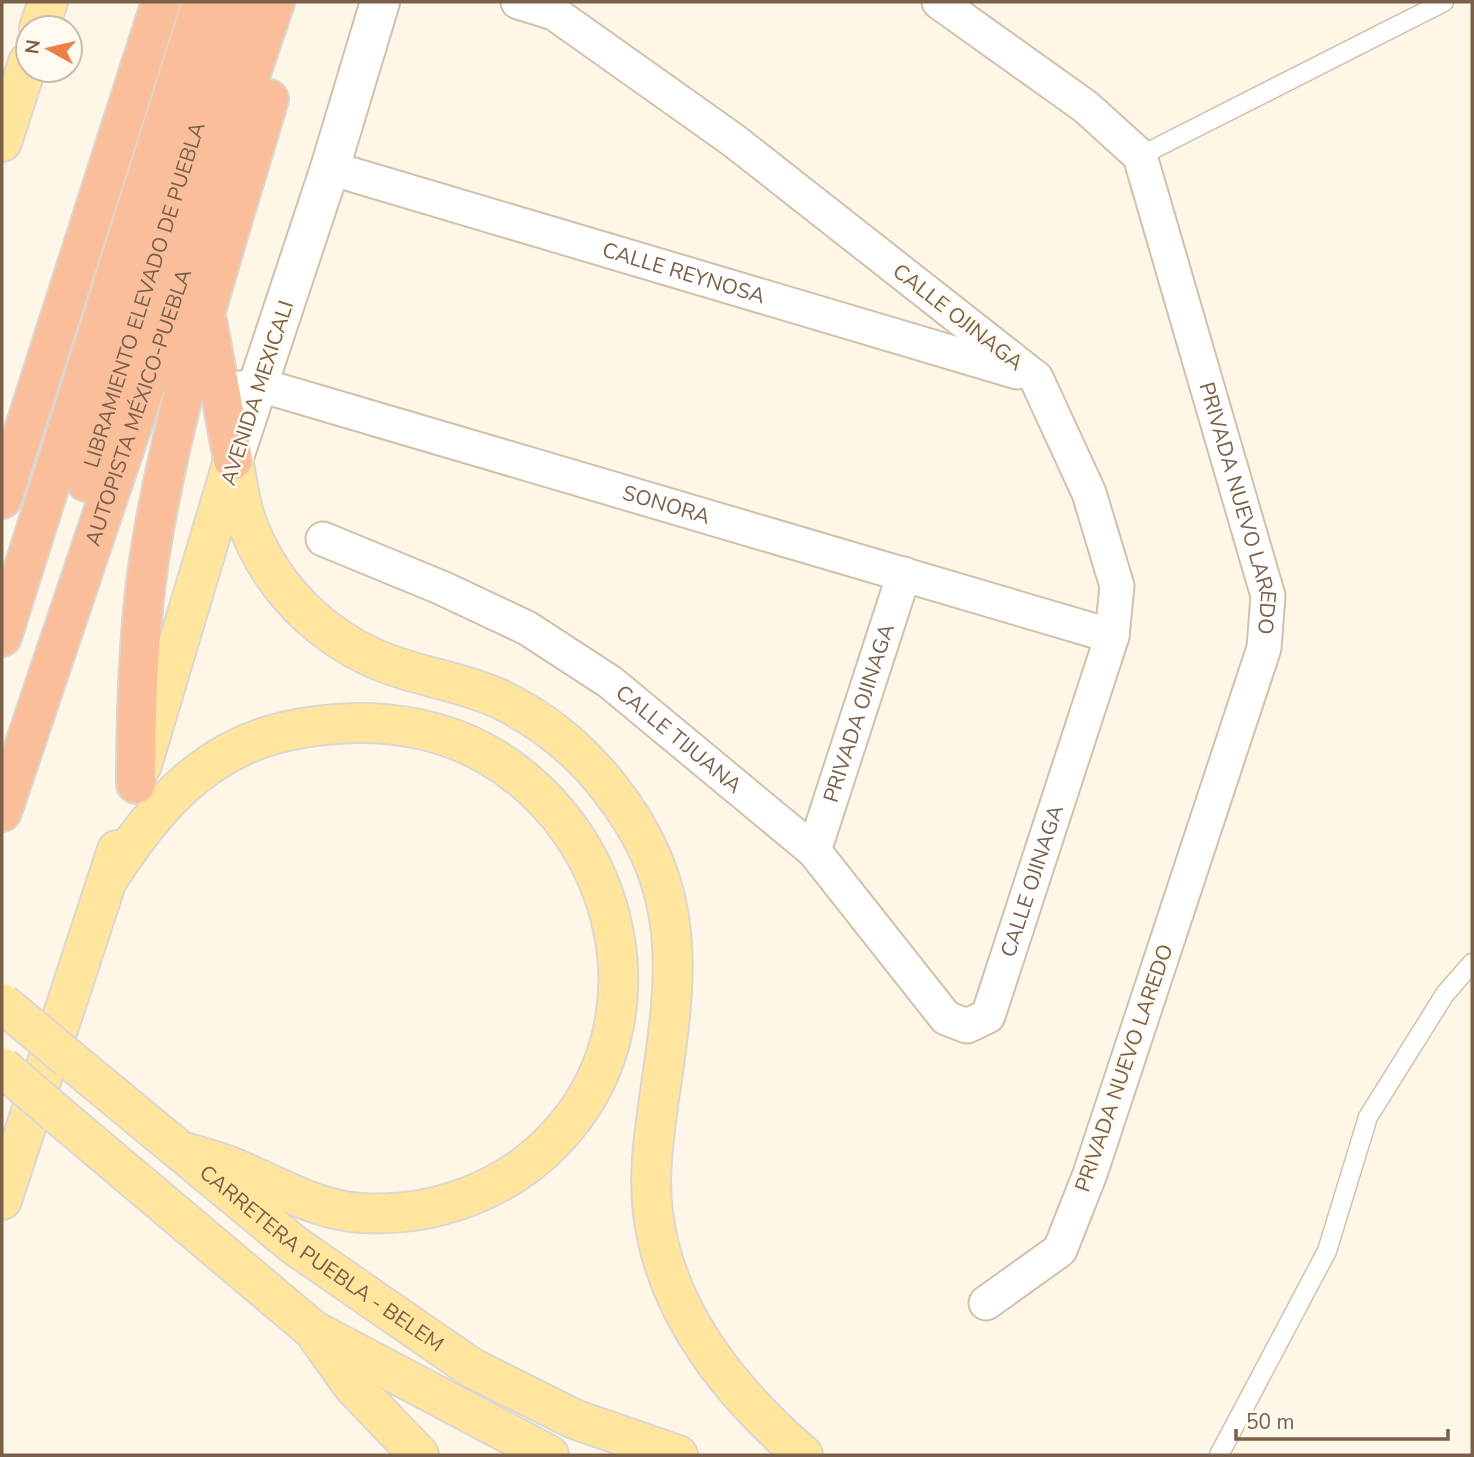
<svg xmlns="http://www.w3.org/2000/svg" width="1474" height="1457" font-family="'Nunito Sans',sans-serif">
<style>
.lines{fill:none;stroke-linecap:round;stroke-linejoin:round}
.service-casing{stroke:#d1c0ac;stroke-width:21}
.minor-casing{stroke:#d1c0ac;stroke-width:37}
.tertiary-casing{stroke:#d1c0ac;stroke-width:42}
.primary-casing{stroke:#dcd6d0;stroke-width:42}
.motorway-casing{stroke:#dcd6d0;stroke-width:42}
.service{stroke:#fff;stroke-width:18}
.minor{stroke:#fff;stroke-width:33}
.tertiary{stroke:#fff;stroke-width:38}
.primary{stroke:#ffe59d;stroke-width:38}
.motorway{stroke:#fbbe9b;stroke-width:38}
.primary-bridge-casing{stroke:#dcd6d0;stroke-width:42;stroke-linecap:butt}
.primary-bridge{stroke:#ffe59d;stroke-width:38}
.labels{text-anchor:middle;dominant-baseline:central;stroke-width:5;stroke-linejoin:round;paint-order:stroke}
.street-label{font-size:21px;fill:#7a6049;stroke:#fffaef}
</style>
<rect width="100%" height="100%" fill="#fef7e8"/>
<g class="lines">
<g class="service-casing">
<path id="service" d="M1140,156l304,-154
M1219,1455l108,-204 41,-134 77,-123 27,-31"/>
</g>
<g class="minor-casing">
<g id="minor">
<path id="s1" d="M939,2l147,105 54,49 128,440 -4,52 -174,526 -30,76 -74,53"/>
<path id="s2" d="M330,168l687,204"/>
<path id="s3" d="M234,389l26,-4 852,251"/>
<path id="s4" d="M323,539l119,49 85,40 83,54 204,169 132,167 21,8 21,-10 124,-380 5,-50 -28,-93 -53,-115 -303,-238 -179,-127 -36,-11"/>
<path id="s5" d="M814,851l90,-277"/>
</g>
</g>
<g class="tertiary-casing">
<path id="tertiary" d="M233,460l97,-292 50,-166"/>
</g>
<g class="primary-casing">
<g id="primary">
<path d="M39,28l9,-26"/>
<path d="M2,142l26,-80"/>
<path d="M233,460c5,22 7,48 16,68 27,68 84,120 154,141 32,10 66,16 97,30 41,20 79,50 108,87 83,104 69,191 51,313 -5,37 -11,77 -6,114 12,99 78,180 150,242"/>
<path d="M142,765l90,-301"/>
<path d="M110,876c27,-41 58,-83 99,-111 39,-27 81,-38 128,-41 52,-4 106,5 151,31 135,78 178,268 67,384 -50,53 -122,78 -194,74 -45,-3 -82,-26 -122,-43 -18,-8 -37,-13 -55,-18"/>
<path id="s6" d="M69,1059l225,186 178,123 102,51 104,36"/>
<path d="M57,1114l256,216 236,125"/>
<path d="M2,1200l115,-350"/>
<path d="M318,1337l35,49 66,69"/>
</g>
</g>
<g class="motorway-casing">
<g id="motorway">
<path d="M208,325l25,135"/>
<path id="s7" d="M86,482l150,-480"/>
<path d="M2,499l159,-497"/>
<path d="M2,637l200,-635"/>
<path d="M136,784c0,-68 2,-135 10,-202 21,-160 77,-328 123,-483"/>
<path id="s8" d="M2,812l273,-810"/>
</g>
</g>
<use href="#service" class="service"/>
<use href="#minor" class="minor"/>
<use href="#tertiary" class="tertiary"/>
<use href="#primary" class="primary"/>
<use href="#motorway" class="motorway"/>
<g class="primary-bridge-casing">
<path id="primary-bridge" d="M2,1003l67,56
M2,1067l55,47"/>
</g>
<use href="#primary-bridge" class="primary-bridge"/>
</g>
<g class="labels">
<g class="street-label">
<text stroke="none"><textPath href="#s2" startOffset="369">CALLE REYNOSA</textPath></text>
<text stroke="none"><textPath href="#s7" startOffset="196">LIBRAMIENTO ELEVADO DE PUEBLA</textPath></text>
<text transform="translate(958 317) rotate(38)">CALLE OJINAGA</text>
<text transform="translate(257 393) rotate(-72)">AVENIDA MEXICALI</text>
<text stroke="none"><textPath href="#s8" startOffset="427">AUTOPISTA MÉXICO-PUEBLA</textPath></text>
<text stroke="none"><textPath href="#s3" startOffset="450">SONORA</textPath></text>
<text stroke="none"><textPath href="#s1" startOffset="620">PRIVADA NUEVO LAREDO</textPath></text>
<text stroke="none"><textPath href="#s5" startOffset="145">PRIVADA OJINAGA</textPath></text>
<text stroke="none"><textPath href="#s4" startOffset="411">CALLE TIJUANA</textPath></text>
<text stroke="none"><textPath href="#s4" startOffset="987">CALLE OJINAGA</textPath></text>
<text transform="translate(1124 1068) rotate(-71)">PRIVADA NUEVO LAREDO</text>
<text stroke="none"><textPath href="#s6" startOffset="322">CARRETERA PUEBLA - BELEM</textPath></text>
</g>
</g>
<rect width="1474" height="1457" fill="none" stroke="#7a6049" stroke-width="7"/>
<g transform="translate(49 49) rotate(278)"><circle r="33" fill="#fffaef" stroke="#cabcad" stroke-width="2"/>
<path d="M0-5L12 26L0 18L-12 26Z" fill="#ef7d46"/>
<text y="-10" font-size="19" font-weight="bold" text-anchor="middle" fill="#7a6049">N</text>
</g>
<path d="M1236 1429v10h212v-10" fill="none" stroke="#7a6049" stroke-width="3.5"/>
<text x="1246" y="1429" font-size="21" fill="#7a6049" stroke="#fffaef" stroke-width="5" paint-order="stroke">50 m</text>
</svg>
